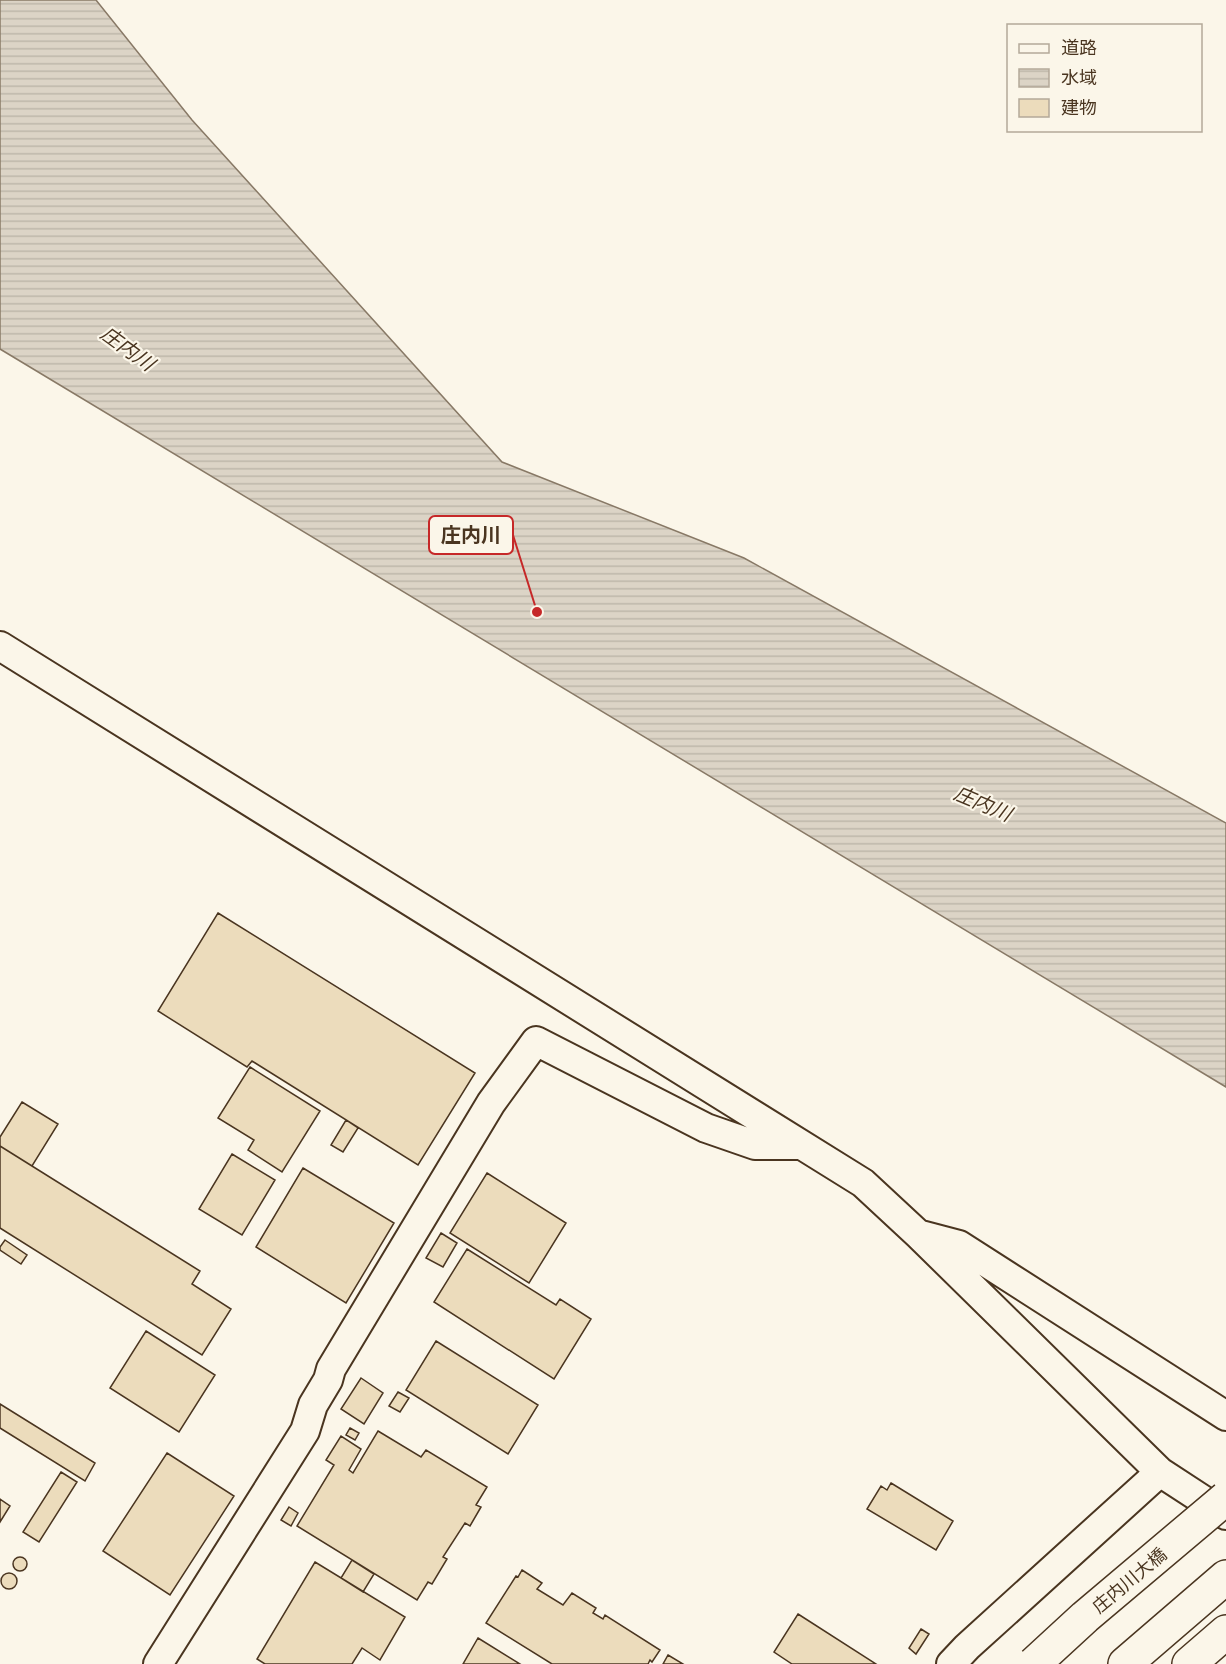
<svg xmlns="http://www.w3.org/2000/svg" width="1226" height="1664" font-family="'Noto Sans','Noto Sans JP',sans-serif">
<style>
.water{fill:url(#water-rules);stroke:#887966;stroke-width:1.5}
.building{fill:#ecdcbc;stroke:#4a3520;stroke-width:1.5}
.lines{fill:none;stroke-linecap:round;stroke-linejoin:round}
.minor-casing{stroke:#4a3520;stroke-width:32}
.motorway-casing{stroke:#4a3520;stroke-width:36}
.minor{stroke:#fbf6e9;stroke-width:28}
.motorway{stroke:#fbf6e9;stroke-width:33}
.trunk-bridge-casing{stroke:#4a3520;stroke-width:36;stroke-linecap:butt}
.trunk-bridge{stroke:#fbf6e9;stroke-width:33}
.labels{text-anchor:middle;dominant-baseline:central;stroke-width:4.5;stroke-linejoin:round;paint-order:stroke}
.street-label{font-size:18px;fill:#4a3520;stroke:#fbf6e9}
.water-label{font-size:20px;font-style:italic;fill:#4a3520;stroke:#fbf6e9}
.leader{fill:none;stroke:#c62828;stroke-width:2}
.callout-dot{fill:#c62828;stroke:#fbf6e9;stroke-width:2}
.callout{fill:#fbf6e9;stroke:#c62828;stroke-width:2}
.callout-label{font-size:20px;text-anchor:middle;font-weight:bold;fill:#4a3520}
</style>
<defs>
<pattern id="water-rules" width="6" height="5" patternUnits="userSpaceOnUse" patternTransform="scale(1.5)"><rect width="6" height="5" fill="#dcd4c6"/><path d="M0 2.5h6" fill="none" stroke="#beb7aa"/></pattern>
</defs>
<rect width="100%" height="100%" fill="#fbf6e9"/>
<path class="water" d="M0,0h96l96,120 310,342 242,96 482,265v264l-1226,-738z"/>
<path class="building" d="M218,913l257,160 -57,92 -166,-104 -5,6 -89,-56z
M250,1067l70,44 -38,61 -34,-22 6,-10 -36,-22z
M22,1102l36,22 -26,42 -32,-20v-9z
M346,1120l12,8 -15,24 -12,-7z
M0,1146l200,125 -8,13 39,25 -29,46 -202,-127z
M232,1154l43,26 -33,55 -43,-26z
M303,1168l91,55 -48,80 -90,-56z
M487,1173l79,50 -37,60 -79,-50z
M441,1233l16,10 -14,24 -17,-9z
M5,1240l22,15 -6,9 -21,-14v-3z
M467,1249l89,56 4,-6 31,20 -37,60 -120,-77z
M146,1331l69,44 -36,57 -69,-44z
M436,1341l102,64 -30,49 -102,-64z
M361,1378l22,15 -19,31 -23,-15z
M398,1392l11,6 -9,14 -11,-6z
M0,1404l95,59 -10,18 -85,-53z
M350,1428l9,5 -4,7 -9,-5z
M378,1431l43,26 5,-7 61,37 -11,18 5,2 -11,19 -5,-3 -22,34 4,2 -15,25 -4,-2 -11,18 -120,-74 37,-61 -8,-5 15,-24 20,13 -12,21 4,3z
M167,1453l67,43 -64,99 -67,-44z
M61,1472l16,10 -38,60 -16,-10z
M891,1483l62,38 -17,29 -69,-41 14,-23 6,4z
M0,1499l10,7 -10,16z
M289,1507l9,6 -7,13 -10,-6z
M13 1564a7 7 0 1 1 14 0a7 7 0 1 1-14 0Z
M352,1560l22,14 -11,18 -22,-14z
M315,1562l90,55 -25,43 -18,-12 -10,16h-87l-8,-5z
M522,1570l20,13 -5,6 26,16 9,-12 24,15 -3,5 10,6 2,-4 55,35 -8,12 -2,-2 -2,4h-96l-66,-41 30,-47 2,1z
M1 1581a8 8 0 1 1 16 0a8 8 0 1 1-16 0Z
M798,1614l78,50h-84l-18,-12z
M921,1629l8,5 -13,20 -7,-6z
M478,1638l42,26h-57z
M668,1655l15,9h-20z"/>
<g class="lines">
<g class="minor-casing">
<path id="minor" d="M0,646l863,537 56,52 241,237 66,43
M921,1235l38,10 267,171
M158,1664l147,-233 8,-26 15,-25 3,-11 160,-266 45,-62 170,87 49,17h45
M951,1664l16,-17 193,-175"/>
</g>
<g class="motorway-casing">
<path id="motorway" d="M1125,1664l101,-87
M1189,1664l37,-32"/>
</g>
<use href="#minor" class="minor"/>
<use href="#motorway" class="motorway"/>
<g class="trunk-bridge-casing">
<path id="trunk-bridge" d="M1034,1664l51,-47 141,-119"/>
</g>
<use href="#trunk-bridge" class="trunk-bridge"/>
</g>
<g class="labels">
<g class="street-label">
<text transform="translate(1129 1580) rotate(-40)">庄内川大橋</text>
</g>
<g class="water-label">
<text transform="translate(128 348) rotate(36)">庄内川</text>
<text transform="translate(983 803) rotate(23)">庄内川</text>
</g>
</g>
<path class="leader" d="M537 612L513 535"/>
<circle class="callout-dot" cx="537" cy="612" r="6"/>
<rect class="callout" x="429" y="516" width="84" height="38" rx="6"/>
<g class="callout-label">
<text x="471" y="542">庄内川</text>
</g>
<rect x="1007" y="24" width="195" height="108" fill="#fbf6e9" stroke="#b4a999" stroke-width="1.5"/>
<rect x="1019" y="44" width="30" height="9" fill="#fbf6e9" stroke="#b4a999" stroke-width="1.5"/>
<text x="1061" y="54" font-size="18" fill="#4a3520">道路</text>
<rect x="1019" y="69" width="30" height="18" fill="url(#water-rules)" stroke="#b4a999" stroke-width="1.5"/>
<text x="1061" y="84" font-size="18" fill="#4a3520">水域</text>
<rect x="1019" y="99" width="30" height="18" fill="#ecdcbc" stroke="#b4a999" stroke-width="1.5"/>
<text x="1061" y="114" font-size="18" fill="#4a3520">建物</text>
</svg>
